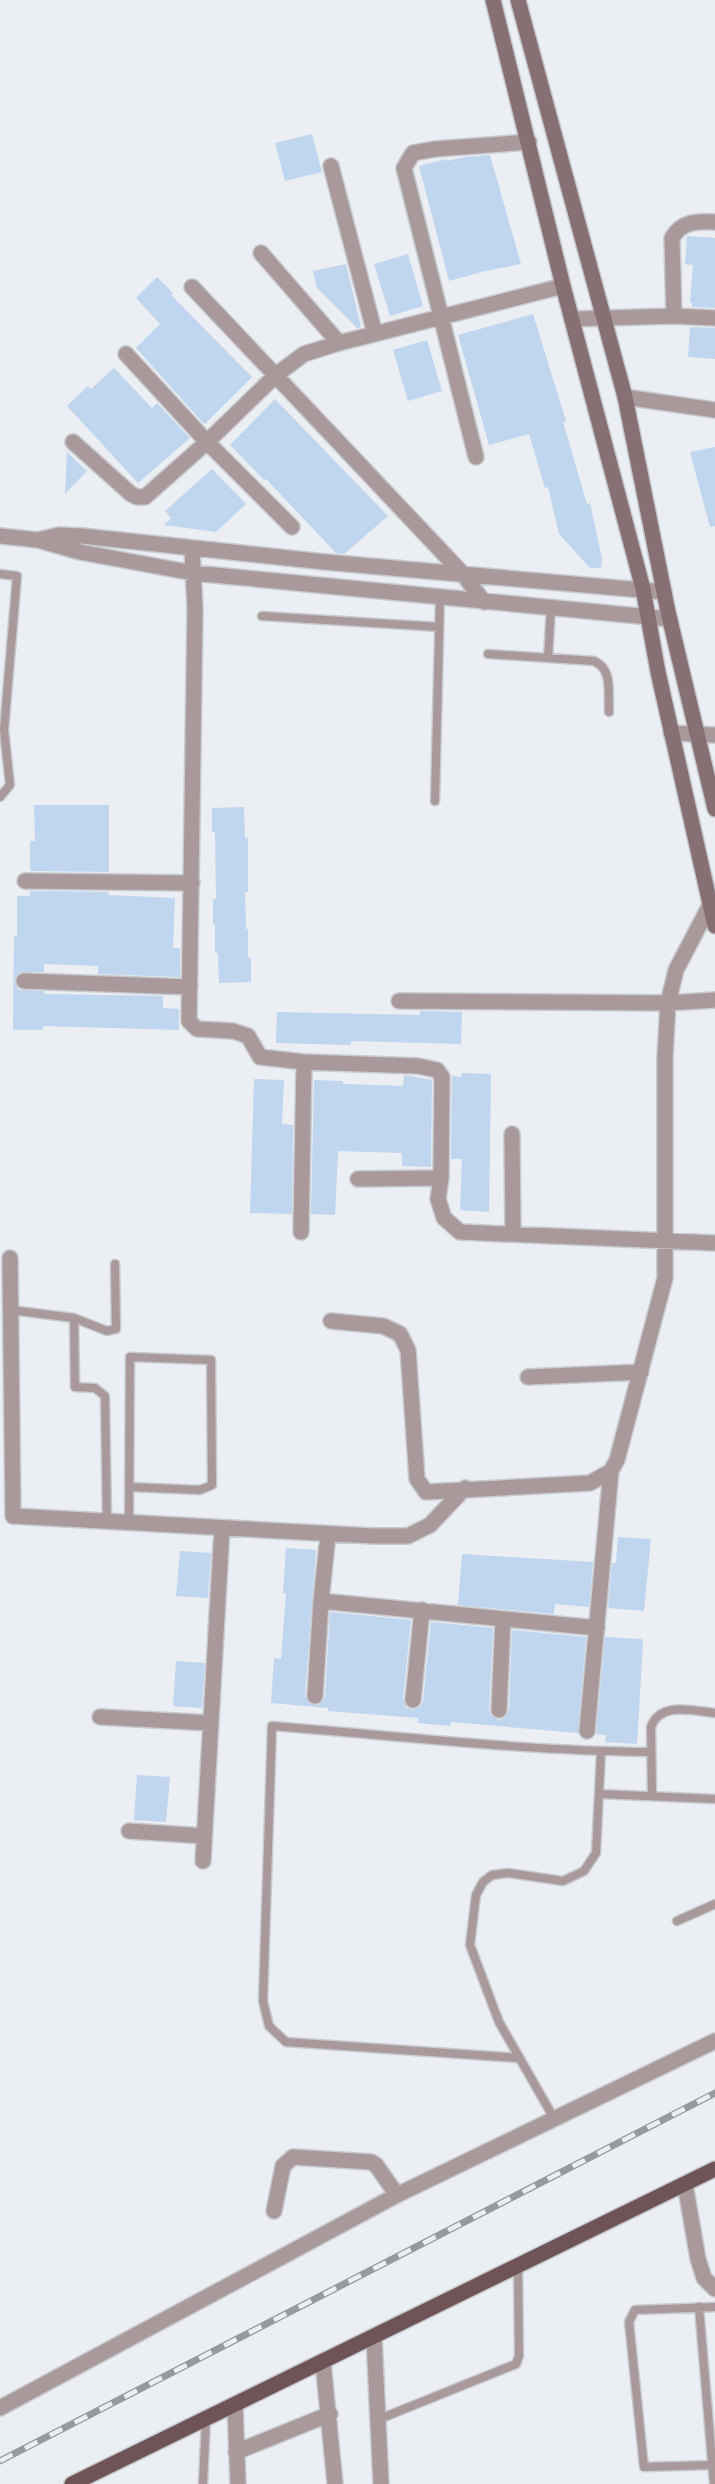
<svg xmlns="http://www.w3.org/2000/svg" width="715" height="2484" font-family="'Roboto Condensed',sans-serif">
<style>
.building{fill:#c0d5ee}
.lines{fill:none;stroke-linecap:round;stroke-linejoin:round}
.lane-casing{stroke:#c7cace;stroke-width:11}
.street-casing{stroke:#c7cace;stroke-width:18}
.secondary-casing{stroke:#c7cace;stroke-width:18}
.primary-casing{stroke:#c7cace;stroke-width:18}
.lane{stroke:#a9999b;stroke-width:8}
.street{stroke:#a9999b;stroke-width:15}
.secondary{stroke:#877073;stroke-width:15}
.primary{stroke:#6e5457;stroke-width:15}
.rail-casing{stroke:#979a9d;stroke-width:7}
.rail{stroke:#ebeef3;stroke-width:4.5;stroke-dasharray:14;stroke-linecap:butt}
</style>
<rect width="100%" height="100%" fill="#ebeef3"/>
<path class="building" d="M312,134l10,38 -37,9 -10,-38z
M490,155l31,109 -36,7 -36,10 -30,-115 27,-7 1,2 18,-4z
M687,236l28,2v70l-23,-1v-4l-2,-1 3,-37 -8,-1z
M408,254l15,52 -33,10 -16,-52z
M346,264l15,63 -4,1 -40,-40 -4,-17z
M157,277l16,16 -2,2 81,82 -46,46 -2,1 -68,-76 24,-24 -24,-26z
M533,314l33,107 -3,1 24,82 3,-1 12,56 -1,9h-11l-31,-34 -11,-47 -3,1 -16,-54 -40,11 -31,-110z
M690,327l25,1v31l-27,-2z
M427,340l15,51 -34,10 -15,-51z
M114,368l38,40 5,-5 33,35 -52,45 -71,-77 21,-20 3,3z
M275,399l113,117 -44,38 -8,-1 -70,-74 -2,1 -34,-35z
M715,447v79l-5,1 -20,-75z
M67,452l20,19 -22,23z
M212,469l34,35 -30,28 -52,-7 7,-7 -6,-7z
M34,805h75v67l-79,-1v-30h5z
M244,807l1,31h3v54h-3l1,37h2v29h3v24l-32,1 -1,-30h-3v-29h-2v-25h3l-1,-67h-3v-24z
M30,891l79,1 -1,3 67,3 -2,50h7v29l-82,-3v-8l-54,-2v8h-24l-6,9 5,9 25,1v3l119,2v12l16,1v21l-136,-4v4h-30l1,-94h3v-40h13z
M420,1011l42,1 -1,32 -110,-3v4l-75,-2 1,-31 143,3z
M462,1073l29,1 -2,138 -29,-2 2,-51h-11l1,-83 9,1z
M404,1075l28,5 -1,87 -29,-1v-13l-64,-2 -3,64 -24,-1 3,-134 29,1v3l60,2z
M254,1079l30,1 -2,44 11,1 -1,89 -42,-1z
M618,1537l33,2 -7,72 -36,-3 4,-45h4z
M286,1548l30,2 -11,145 5,9 9,1 6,-8 5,-85 81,8 -8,79 4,9 6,2 8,-4 2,-5 8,-79 62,6 -4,82 2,5 7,5 6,-2 5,-8 3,-80 74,7 -8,96 -127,-11 -1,4 -32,-3v-5l-90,-7v-3l-57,-5 3,-45 7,1 5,-66h-3z
M180,1551l31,2 -3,45 -32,-2z
M462,1554l131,8 -4,45 -34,-3 -1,10 -96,-9z
M605,1637l37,2 1,4 -6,101 -32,-2 1,-7 -10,-1z
M176,1661l29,2 -3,45 -29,-2z
M137,1775l33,2 -4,45 -32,-2z"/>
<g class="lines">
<g class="lane-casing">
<path id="lane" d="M0,574l17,2 -13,154 6,55 -10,12
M262,616l177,11
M488,654l106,7c19,8 14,32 15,51
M548,658l3,-50
M435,801l5,-204
M11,1310l63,8 1,69 20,1 10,8 2,126
M74,1318l33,13 9,-2 -1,-65
M129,1523l1,-166 81,3 1,125 -12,5 -71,-3
M600,1794l115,5
M652,1795l-1,-68c9,-26 42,-16 64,-14
M677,1921l38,-17
M519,2058l-233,-16 -17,-16 -6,-25 9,-275c126,10 252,25 379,26
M555,2120l-56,-98 -29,-77 6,-50 7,-13 9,-7 16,-2 55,8 21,-10 12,-18 5,-101
M699,2307l15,177
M377,2420l139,-56 3,-8 -1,-90
M713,2465l-69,2 -15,-145 6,-12 80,-3
M203,2484l3,-65"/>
</g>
<g class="street-casing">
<path id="street" d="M331,166l44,168
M261,253l78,90
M192,287l270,286 22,29
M674,316l-2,-78c10,-17 25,-17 43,-16
M572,319l102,-3 41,2
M126,354l81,88 85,85
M625,397l90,13
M73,442l58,52 6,3h8l62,-55 69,-67 28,-21 35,-11 224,-57
M476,457l-72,-289 9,-15 22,-4 94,-7
M0,536l38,4 42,12 113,21 477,46
M38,540l21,-5 23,1 243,26 339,30
M192,549l3,60 -6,412 8,8 36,2 15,5 12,21 44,5 114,4 19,4 5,7 -1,101 -3,21 6,19 16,14 255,11
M671,733l44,2
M25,881l167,2
M24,981l166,6
M399,1001l269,2 47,-3
M512,1134l1,100
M358,1179l83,-1
M301,1232l3,-170
M10,1258l3,258 360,20h35l22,-11 35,-37
M331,1321l52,5 17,8 8,16 9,129 9,13 164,-9 21,-12
M528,1377l113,-5
M328,1534l-7,67 276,27
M315,1696l6,-95
M413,1700l9,-90
M499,1710l4,-91
M100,1717l111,6
M587,1731l24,-260 6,-11 48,-182v-221l3,-54 8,-33 34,-65
M129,1831l75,5
M203,1861l19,-333
M685,2184l13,75 6,19 11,11
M274,2211l9,-45 10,-9 78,5 5,3 21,30
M374,2337l7,147
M323,2362l12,122
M235,2405l3,79
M0,2408l397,-213 318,-154
M236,2452l94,-38"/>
</g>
<g class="secondary-casing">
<path id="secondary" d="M493,0l70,286 80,303 15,83 57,254
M518,0l107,397 43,215 47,197"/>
</g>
<g class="primary-casing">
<path id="primary" d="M72,2484l643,-315"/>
</g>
<use href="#lane" class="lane"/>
<use href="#street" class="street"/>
<use href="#secondary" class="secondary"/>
<use href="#primary" class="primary"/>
<g class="rail-casing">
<path id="rail" d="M0,2461l715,-368"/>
</g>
<use href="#rail" class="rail"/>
</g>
</svg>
